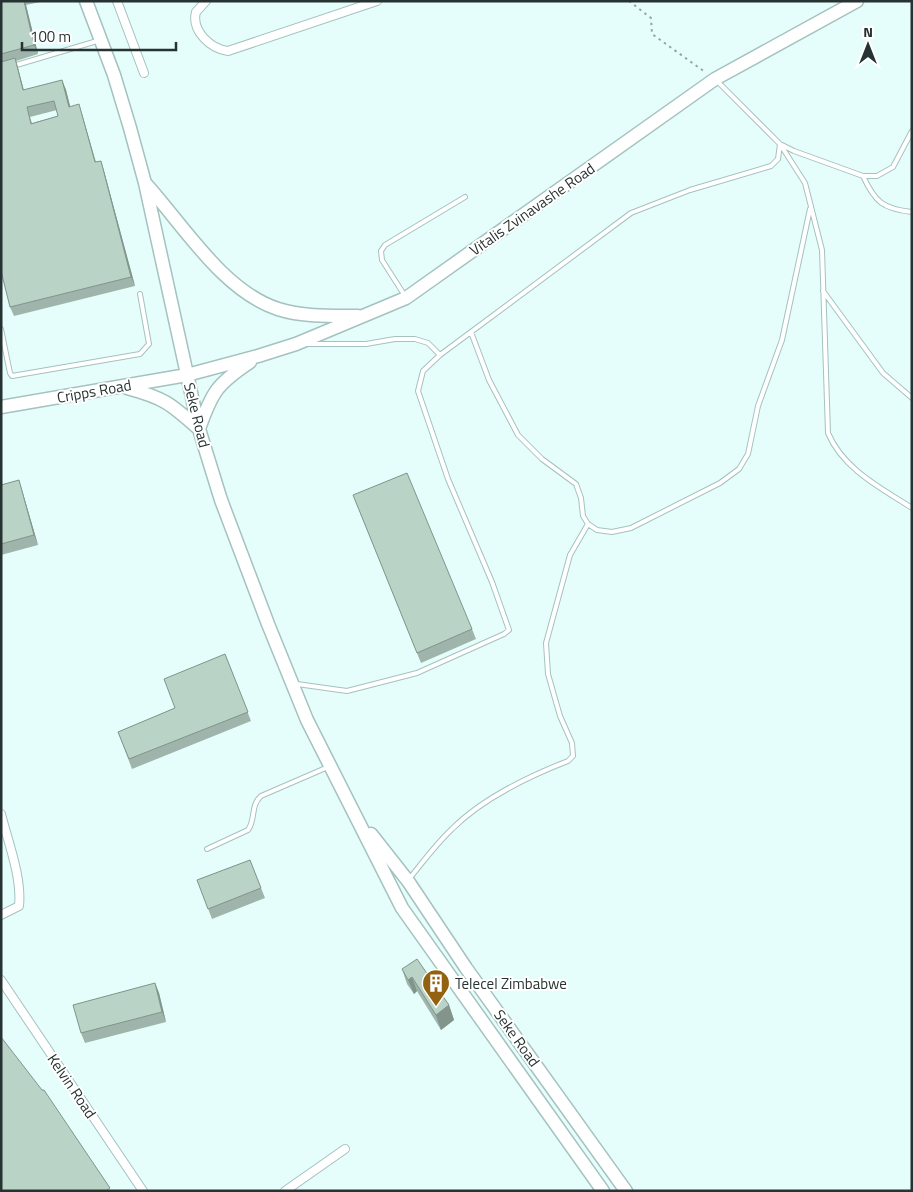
<svg xmlns="http://www.w3.org/2000/svg" width="913" height="1192" font-family="'Titillium Web',sans-serif">
<style>
.lines{fill:none;stroke-linecap:round;stroke-linejoin:round}
.lane-casing{stroke:#a4c2bf;stroke-width:6}
.street-casing{stroke:#a4c2bf;stroke-width:10}
.primary-casing{stroke:#a4c2bf;stroke-width:15}
.path{stroke:#93a6a4;stroke-width:2;stroke-dasharray:2.5 4;stroke-linecap:butt}
.lane{stroke:#fff;stroke-width:4}
.street{stroke:#fff;stroke-width:8}
.primary{stroke:#fff;stroke-width:12}
.wall{fill:#9fb5ab;fill-rule:evenodd}
.shaded-wall{fill:#82948b}
.building{fill:#b9d3c7;stroke:#82948b;fill-rule:evenodd}
.labels{text-anchor:middle;dominant-baseline:central;stroke-width:4;stroke-linejoin:round;paint-order:stroke}
.street-label{font-size:15px;fill:#273332;stroke:#fff}
.poi-label{font-size:15px;fill:#273332;stroke:#fff;text-anchor:start}
</style>
<rect width="100%" height="100%" fill="#e5fefb"/>
<g class="lines">
<g class="lane-casing">
<path id="lane" d="M13,66l84,-25
M780,144l25,39 17,67 6,183c15,36 53,55 84,75
M782,145l12,6 69,25h14l16,-9 19,-36
M863,176c12,26 20,33 49,36
M823,291l60,82 29,25
M405,296l-23,-36 -1,-9 4,-6 80,-48
M1,329l9,44 2,3 128,-22 9,-10 -9,-50
M471,332l18,48 29,55 24,24 34,25 5,14 2,18 5,8 9,6 15,2 19,-4 89,-45 19,-14 9,-15 10,-48 24,-66 28,-131
M308,344h58l29,-5h20l13,4 12,12
M297,684l50,7 70,-18 87,-39 5,-4 -17,-48 -44,-103 -30,-88 5,-20 17,-16 191,-142 59,-23 81,-24 7,-7 2,-15 -63,-63
M207,849l41,-19c8,-11 2,-24 13,-34l67,-29
M409,879c14,-17 27,-35 43,-50 31,-31 75,-52 116,-68l5,-5 -1,-13 -12,-27 -12,-42 -2,-31 24,-88 18,-31"/>
</g>
<g class="street-casing">
<path id="street" d="M117,1l27,72
M206,1l-10,11c-5,19 15,37 32,39l149,-50
M1,814c7,28 21,63 18,92l-18,9
M1,980l142,211
M285,1191l60,-42"/>
</g>
<g class="primary-casing">
<path id="primary" d="M86,1l28,74 16,53 15,55 54,246 22,71 47,124 39,96 95,188 201,283
M146,184c38,42 77,107 132,125 25,8 54,7 80,7
M127,388c37,10 43,15 72,41
M1,407l186,-32 71,-19 38,-12 110,-46 309,-219 142,-78
M199,429c13,-37 18,-45 51,-67
M371,834l37,47 58,87 160,223"/>
</g>
<path class="path" d="M629,1l22,17 1,16 53,38"/>
<use href="#lane" class="lane"/>
<use href="#street" class="street"/>
<use href="#primary" class="primary"/>
</g>
<path class="wall" d="M1,1h44l-19,4 12,49 -22,7 8,29 38,-10 4,10 4,17 12,7 14,48 5,-1 3,10 31,115 -121,30 -4,-9 -9,-36zM57,110l1,6 -26,7 -2,-6z
M19,480l19,65 -37,10v-70z
M353,495l119,134 4,10 -55,24z
M225,654l26,67 -119,48 -14,-37 57,-24z
M250,860l15,38 -53,21 -15,-39z
M402,969l47,36 5,15 -13,10 -24,-39 -3,3 -7,-10z
M155,983l4,10 7,29 -81,21 -4,-10z"/>
<path class="shaded-wall" d="M24,1h1l1,4 12,49 -4,-9z
M15,58l3,10 8,32 -3,-10z
M62,80l4,10 7,27 -4,-10z
M79,104l3,10 16,57 -3,-9z
M101,161l3,10 31,115 -4,-9z
M19,480l3,10 16,55 -4,-10z
M412,977l5,14 -3,3 -6,-14z
M155,983l4,10 7,29 -4,-10z
M449,1005l5,15 -13,10 -5,-15z"/>
<path class="building" d="M1,1h23l10,44 -33,9z
M15,58l8,32 39,-10 7,27 10,-3 16,58 6,-1 30,116 -121,30 -9,-36v-209zM54,101l4,15 -27,8 -4,-17z
M407,473l65,156 -55,24 -64,-158z
M19,480l15,55 -33,9v-59z
M225,654l23,58 -119,47 -11,-27 57,-24 -11,-29z
M250,860l11,28 -53,21 -11,-29z
M417,959l32,46 -13,10 -24,-38 -4,3 -6,-11z
M155,983l7,29 -81,21 -8,-28z
M1,1037l41,53h2l66,98 -4,3h-105z"/>
<defs>
<g id="building-pin" transform="scale(1.4375)"><path d="M0 17L-7.5 6A9.5 9.5 0 1 1 7.5 6Z" fill="#936211" stroke="#fff"/><path d="M-4-6H4V6H1V3H-1V6H-4ZM-2.5-4.3h1.7v1.8h-1.7ZM.8-4.3h1.7v1.8H.8ZM-2.5-1h1.7V.8h-1.7ZM.8-1h1.7V.8H.8Z" fill="#fff"/></g>
</defs>
<g fill-rule="evenodd">
<use href="#building-pin" x="436" y="983"/>
</g>
<g class="labels">
<g class="street-label">
<text transform="translate(532 209) rotate(-35)">Vitalis Zvinavashe Road</text>
<text transform="translate(94 391) rotate(-10)">Cripps Road</text>
<text transform="translate(197 415) rotate(76)">Seke Road</text>
<text transform="translate(517 1038) rotate(54)">Seke Road</text>
<text transform="translate(72 1086) rotate(56)">Kelvin Road</text>
</g>
<g class="poi-label">
<text x="455" y="983">Telecel Zimbabwe</text>
</g>
</g>
<rect width="913" height="1192" fill="none" stroke="#273332" stroke-width="5"/>
<g transform="translate(868 45)" stroke="#ffffff" stroke-width="4" paint-order="stroke">
<path d="M0-4L9 19L0 12L-9 19Z" fill="#273332"/>
<text y="-8" font-size="14" font-weight="bold" text-anchor="middle" fill="#273332">N</text>
</g>
<path d="M22 42v8h154v-8" fill="none" stroke="#273332" stroke-width="2.5"/>
<text x="30" y="42" font-size="15" fill="#273332" stroke="#ffffff" stroke-width="4" paint-order="stroke">100 m</text>
</svg>
